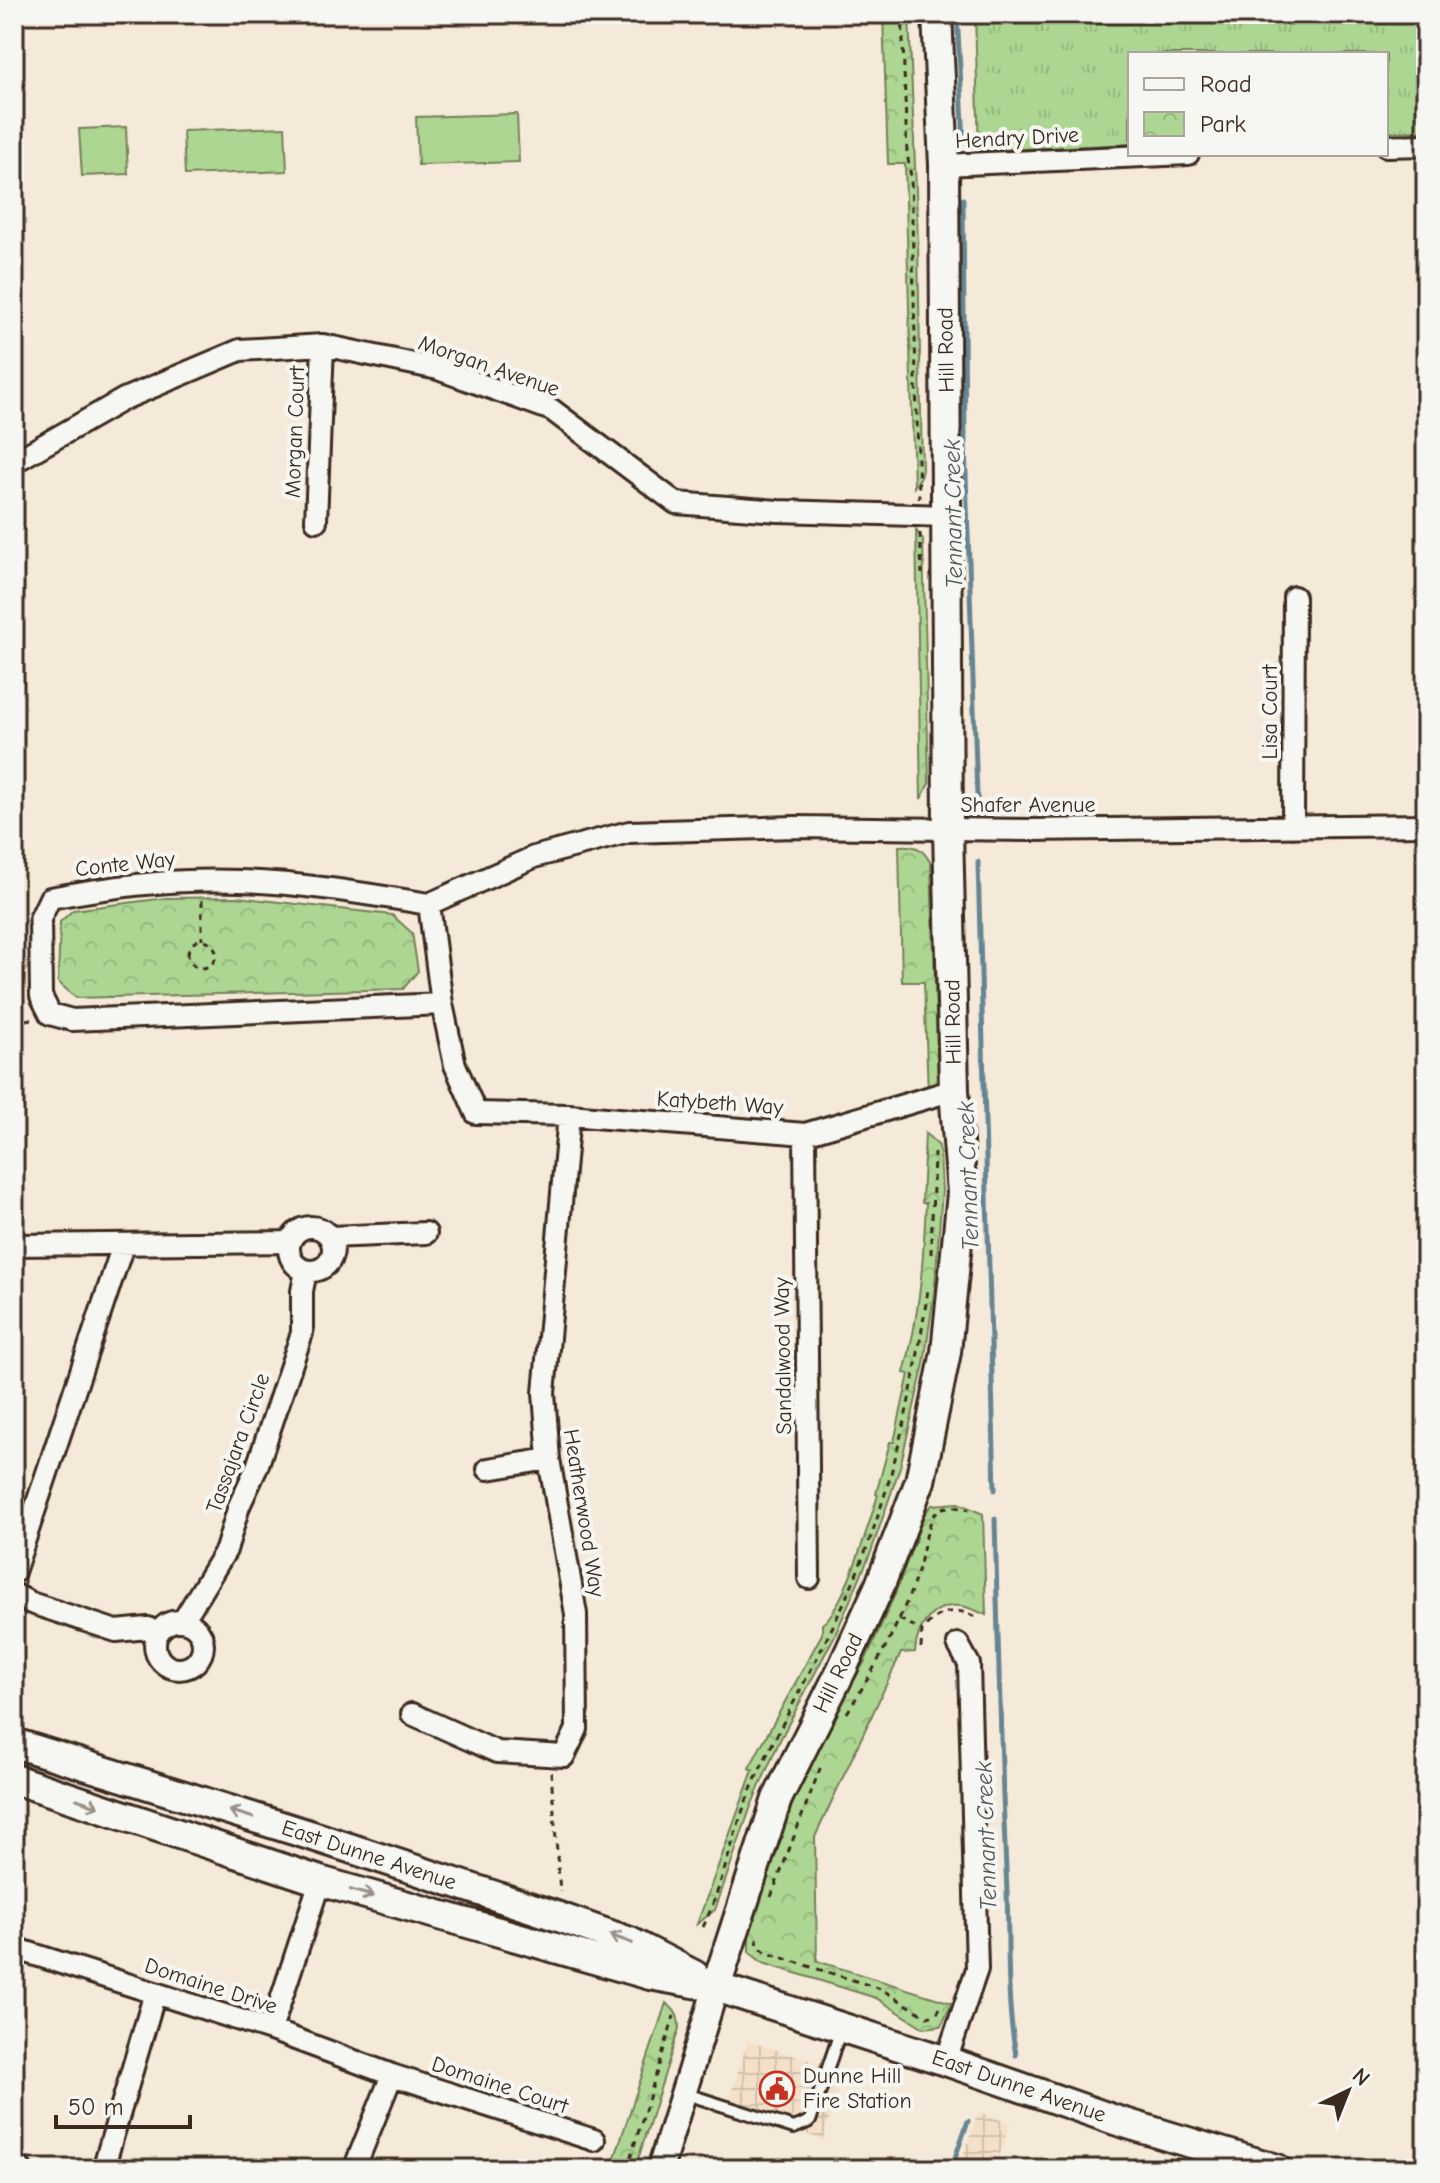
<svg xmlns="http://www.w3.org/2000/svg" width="1440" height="2183" font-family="'Comic Neue',sans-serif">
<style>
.industrial{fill:url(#industrial-grid)}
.grass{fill:url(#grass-tufts);stroke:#748058;stroke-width:2}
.park{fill:url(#park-crowns);stroke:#748058;stroke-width:2}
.pitch{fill:#add693;stroke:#748058;stroke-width:2}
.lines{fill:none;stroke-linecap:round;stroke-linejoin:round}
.stream{stroke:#658593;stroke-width:5}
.service-casing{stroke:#3b2a1e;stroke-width:16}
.minor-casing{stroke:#3b2a1e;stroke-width:26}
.tertiary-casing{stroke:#3b2a1e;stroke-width:30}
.secondary-casing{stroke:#3b2a1e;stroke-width:34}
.path{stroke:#3b2a1e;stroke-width:3;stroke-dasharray:6 6;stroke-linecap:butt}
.service{stroke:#f6f6f2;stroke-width:10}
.minor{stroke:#f6f6f2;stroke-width:20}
.tertiary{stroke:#f6f6f2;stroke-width:24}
.secondary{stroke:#f6f6f2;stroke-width:28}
.oneway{stroke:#989088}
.labels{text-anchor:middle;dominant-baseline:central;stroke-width:8;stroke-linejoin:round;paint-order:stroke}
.street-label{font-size:22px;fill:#3b2a1e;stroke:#f6f6f2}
.poi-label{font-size:22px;fill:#3b2a1e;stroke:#f6f6f2;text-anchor:start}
.water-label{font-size:24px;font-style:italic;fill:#505858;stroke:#f6f6f2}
</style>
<defs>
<pattern id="industrial-grid" width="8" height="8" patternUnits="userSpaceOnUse" patternTransform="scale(2)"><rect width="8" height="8" fill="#f4e0c9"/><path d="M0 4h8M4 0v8" fill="none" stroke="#d2c0ac"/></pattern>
<pattern id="grass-tufts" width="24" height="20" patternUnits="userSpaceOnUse" patternTransform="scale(2)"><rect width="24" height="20" fill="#add693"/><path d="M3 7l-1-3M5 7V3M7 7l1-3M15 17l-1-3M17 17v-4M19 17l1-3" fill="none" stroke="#96b87e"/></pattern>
<pattern id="park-crowns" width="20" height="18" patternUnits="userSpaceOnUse" patternTransform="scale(2)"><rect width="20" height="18" fill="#add693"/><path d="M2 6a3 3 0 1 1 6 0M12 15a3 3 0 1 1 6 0" fill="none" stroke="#96b87e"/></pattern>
</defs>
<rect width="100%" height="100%" fill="#f5e9da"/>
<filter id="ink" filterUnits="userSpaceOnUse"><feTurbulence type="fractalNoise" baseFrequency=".0125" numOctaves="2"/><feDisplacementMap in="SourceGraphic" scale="16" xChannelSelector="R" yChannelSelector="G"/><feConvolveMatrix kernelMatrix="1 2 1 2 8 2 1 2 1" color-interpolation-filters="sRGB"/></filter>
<g filter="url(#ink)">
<path class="industrial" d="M748,2041l95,30 -20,69 -96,-34z
M978,2112l32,11 -15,46h-26l-9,-3z"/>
<path class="grass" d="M975,14h451v117l-40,1v-78h-256v90l-151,7z"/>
<path class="park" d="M883,14h26l9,228 4,228 -2,8 -6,9 -9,-323h-17z
M916,530l7,10 6,243 -8,16z
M899,846c17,-1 24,2 32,18l7,211 -5,14 -5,5 -4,-112h-22z
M237,897l155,18 20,18 6,38 -15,18 -327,9 -18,-16 2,-60 13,-12 93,-12z
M925,1133l14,13 1,10 2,34 -7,96 -11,78 -24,103 -29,85 -35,81 -57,109 -28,64 -36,104 -18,14 56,-154 -4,-2 73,-134v-10c22,-15 47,-101 56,-129l-2,-1 14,-52h4l15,-68 -5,-1c16,-60 19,-108 22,-170h-4z
M958,1503l25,11 3,101c-7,-3 -17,-8 -25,-9 -29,-3 -44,21 -46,46l-14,1 -86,184 2,124 135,42 -11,23 -17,2 -48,-30 -113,-35 -14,-11v-17l43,-130 32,-73 41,-71 30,-67 30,-81 7,-8z
M666,2003c9,7 13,12 13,25l-44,141h-24z"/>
<path class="pitch" d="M517,114l2,48 -101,3 -2,-48z
M126,127l2,47 -46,2 -3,-47z
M285,127l2,44 -102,4 -2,-44z"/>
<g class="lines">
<path class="stream" d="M957,14l7,128
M963,199l2,246 13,381
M978,862l17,628
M995,1519c3,124 6,248 12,372 2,55 -1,110 9,164
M951,2169l17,-48"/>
<g class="service-casing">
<path id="service" d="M683,2093l111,35 16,-7 31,-92"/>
</g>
<g class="minor-casing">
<path id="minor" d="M1386,146l40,-1
M944,165l244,-11
M14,462l110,-63 116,-49 83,-5 115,24 114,41 124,93 102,8 170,5
M316,521l7,-176
M1293,827l1,-230
M429,904l105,-47 95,-25 166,-5 236,3 395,-5
M442,1004l-13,-100c-62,-10 -126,-21 -189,-23 -64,-3 -128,5 -190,17l-10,21 1,77 9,18 22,6 370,-16 13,61 21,48 93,2 236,19 149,-44
M805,1134l4,444
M289 1249a22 22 0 1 1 44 0a22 22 0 1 1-44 0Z
M330,1237l96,-4
M14,1245l276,-3
M488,1469l61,-10
M14,1572l109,-327
M14,1594l17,9 85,28 32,-3 8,7
M183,1621l43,-71 13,-44 18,-39 45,-134v-42l4,-20
M155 1645a24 24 0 1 1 48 0a24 24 0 1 1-48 0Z
M412,1714l85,38 67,4 13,-27 -1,-115 -27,-155 -5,-66 25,-278
M14,1948l257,82 121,45 202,65
M271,2030l49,-149
M946,2061l31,-92 -8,-305 -11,-20
M14,2167l7,2
M103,2169l52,-176
M354,2169l38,-94"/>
</g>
<g class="tertiary-casing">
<path id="tertiary" d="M660,2169l56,-182"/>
</g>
<g class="secondary-casing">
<path id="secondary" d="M14,1743l302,94 240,79 74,26 64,33
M14,1779l306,102 330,94 66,12 230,74 169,59 162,49
M716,1987l61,-188 65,-130 38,-84 40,-104 26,-129 16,-159 -8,-103 -6,-261 -4,-664 -7,-151"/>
</g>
<path class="path" d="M902,14l5,139 4,24 8,321
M920,533l2,41
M202,900v39
M188 954a14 14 0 1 1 28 0a14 14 0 1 1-28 0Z
M14,1022l17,-3
M931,1254l3,-101
M899,1619l23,11
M921,1648l1,-18c17,-20 36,-25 58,-10
M847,1713c28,-45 56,-94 72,-145 4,-14 8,-50 20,-58 8,-6 21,-2 30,0
M551,1772l9,120
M771,1897l50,-131
M703,1927c21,-44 29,-93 48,-138 31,-70 72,-136 102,-207 40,-94 61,-192 75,-293
M757,1938l1,8 9,7 114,36 46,28 9,-2 4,-7
M627,2169l47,-153"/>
<use href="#service" class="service"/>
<use href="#minor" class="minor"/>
<use href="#tertiary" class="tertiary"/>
<use href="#secondary" class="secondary"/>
</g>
<defs><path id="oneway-shaft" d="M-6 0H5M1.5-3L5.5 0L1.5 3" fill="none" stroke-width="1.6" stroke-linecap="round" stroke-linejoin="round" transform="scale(2)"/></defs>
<g class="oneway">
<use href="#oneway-shaft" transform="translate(88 1803) rotate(19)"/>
<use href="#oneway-shaft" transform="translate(241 1814) rotate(-163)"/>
<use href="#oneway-shaft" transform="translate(362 1893) rotate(16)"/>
<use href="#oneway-shaft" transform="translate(621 1939) rotate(-159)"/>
</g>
</g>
<defs>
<g id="civic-ring" transform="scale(1.8)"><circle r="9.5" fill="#f6f6f2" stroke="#c8321e" stroke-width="1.5"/><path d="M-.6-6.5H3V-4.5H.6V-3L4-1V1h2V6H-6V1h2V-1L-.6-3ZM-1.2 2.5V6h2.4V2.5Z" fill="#c8321e"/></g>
</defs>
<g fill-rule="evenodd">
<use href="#civic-ring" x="777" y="2089"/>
</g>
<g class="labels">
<g class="street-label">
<text transform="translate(1017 138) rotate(-3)">Hendry Drive</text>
<text transform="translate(946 350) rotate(-91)">Hill Road</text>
<text transform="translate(489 366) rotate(19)">Morgan Avenue</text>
<text transform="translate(295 432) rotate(-88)">Morgan Court</text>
<text transform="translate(1270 712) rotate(-90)">Lisa Court</text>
<text x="1028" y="805">Shafer Avenue</text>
<text transform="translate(125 864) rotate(-6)">Conte Way</text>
<text transform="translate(953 1022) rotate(-91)">Hill Road</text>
<text transform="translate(720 1103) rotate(4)">Katybeth Way</text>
<text transform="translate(783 1356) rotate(-91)">Sandalwood Way</text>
<text transform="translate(238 1443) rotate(-70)">Tassajara Circle</text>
<text transform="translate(584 1513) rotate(81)">Heatherwood Way</text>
<text transform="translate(838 1673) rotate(-64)">Hill Road</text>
<text transform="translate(369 1855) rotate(18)">East Dunne Avenue</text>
<text transform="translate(211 1986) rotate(18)">Domaine Drive</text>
<text transform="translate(500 2085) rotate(18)">Domaine Court</text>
<text transform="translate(1019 2086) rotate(19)">East Dunne Avenue</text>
</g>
<g class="poi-label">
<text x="803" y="2076">Dunne Hill<tspan x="803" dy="25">Fire Station</tspan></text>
</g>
<g class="water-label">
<text transform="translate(953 514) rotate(-91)">Tennant Creek</text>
<text transform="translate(968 1176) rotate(-92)">Tennant Creek</text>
<text transform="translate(986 1836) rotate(-92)">Tennant Creek</text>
</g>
</g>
<rect width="1440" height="2183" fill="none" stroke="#f6f6f2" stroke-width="48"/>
<rect x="24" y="24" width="1392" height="2135" fill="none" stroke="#3b2a1e" stroke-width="3" filter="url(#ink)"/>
<rect x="1128" y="52" width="260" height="104" fill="#f6f6f2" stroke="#aba49d" stroke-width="2"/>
<rect x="1144" y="78" width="40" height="12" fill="#f6f6f2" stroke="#aba49d" stroke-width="2"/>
<text x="1200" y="92" font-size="24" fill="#3b2a1e">Road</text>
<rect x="1144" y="112" width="40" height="24" fill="url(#park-crowns)" stroke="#aba49d" stroke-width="2"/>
<text x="1200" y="132" font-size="24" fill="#3b2a1e">Park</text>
<g transform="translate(1348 2091) rotate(43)" stroke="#f6f6f2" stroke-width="6" paint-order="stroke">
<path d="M0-6L14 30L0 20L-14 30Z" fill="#3b2a1e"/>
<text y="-12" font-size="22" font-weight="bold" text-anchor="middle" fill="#3b2a1e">N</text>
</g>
<path d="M56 2115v12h134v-12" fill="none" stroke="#3b2a1e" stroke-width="4"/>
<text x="68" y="2115" font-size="24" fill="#3b2a1e" stroke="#f6f6f2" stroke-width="6" paint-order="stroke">50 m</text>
</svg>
